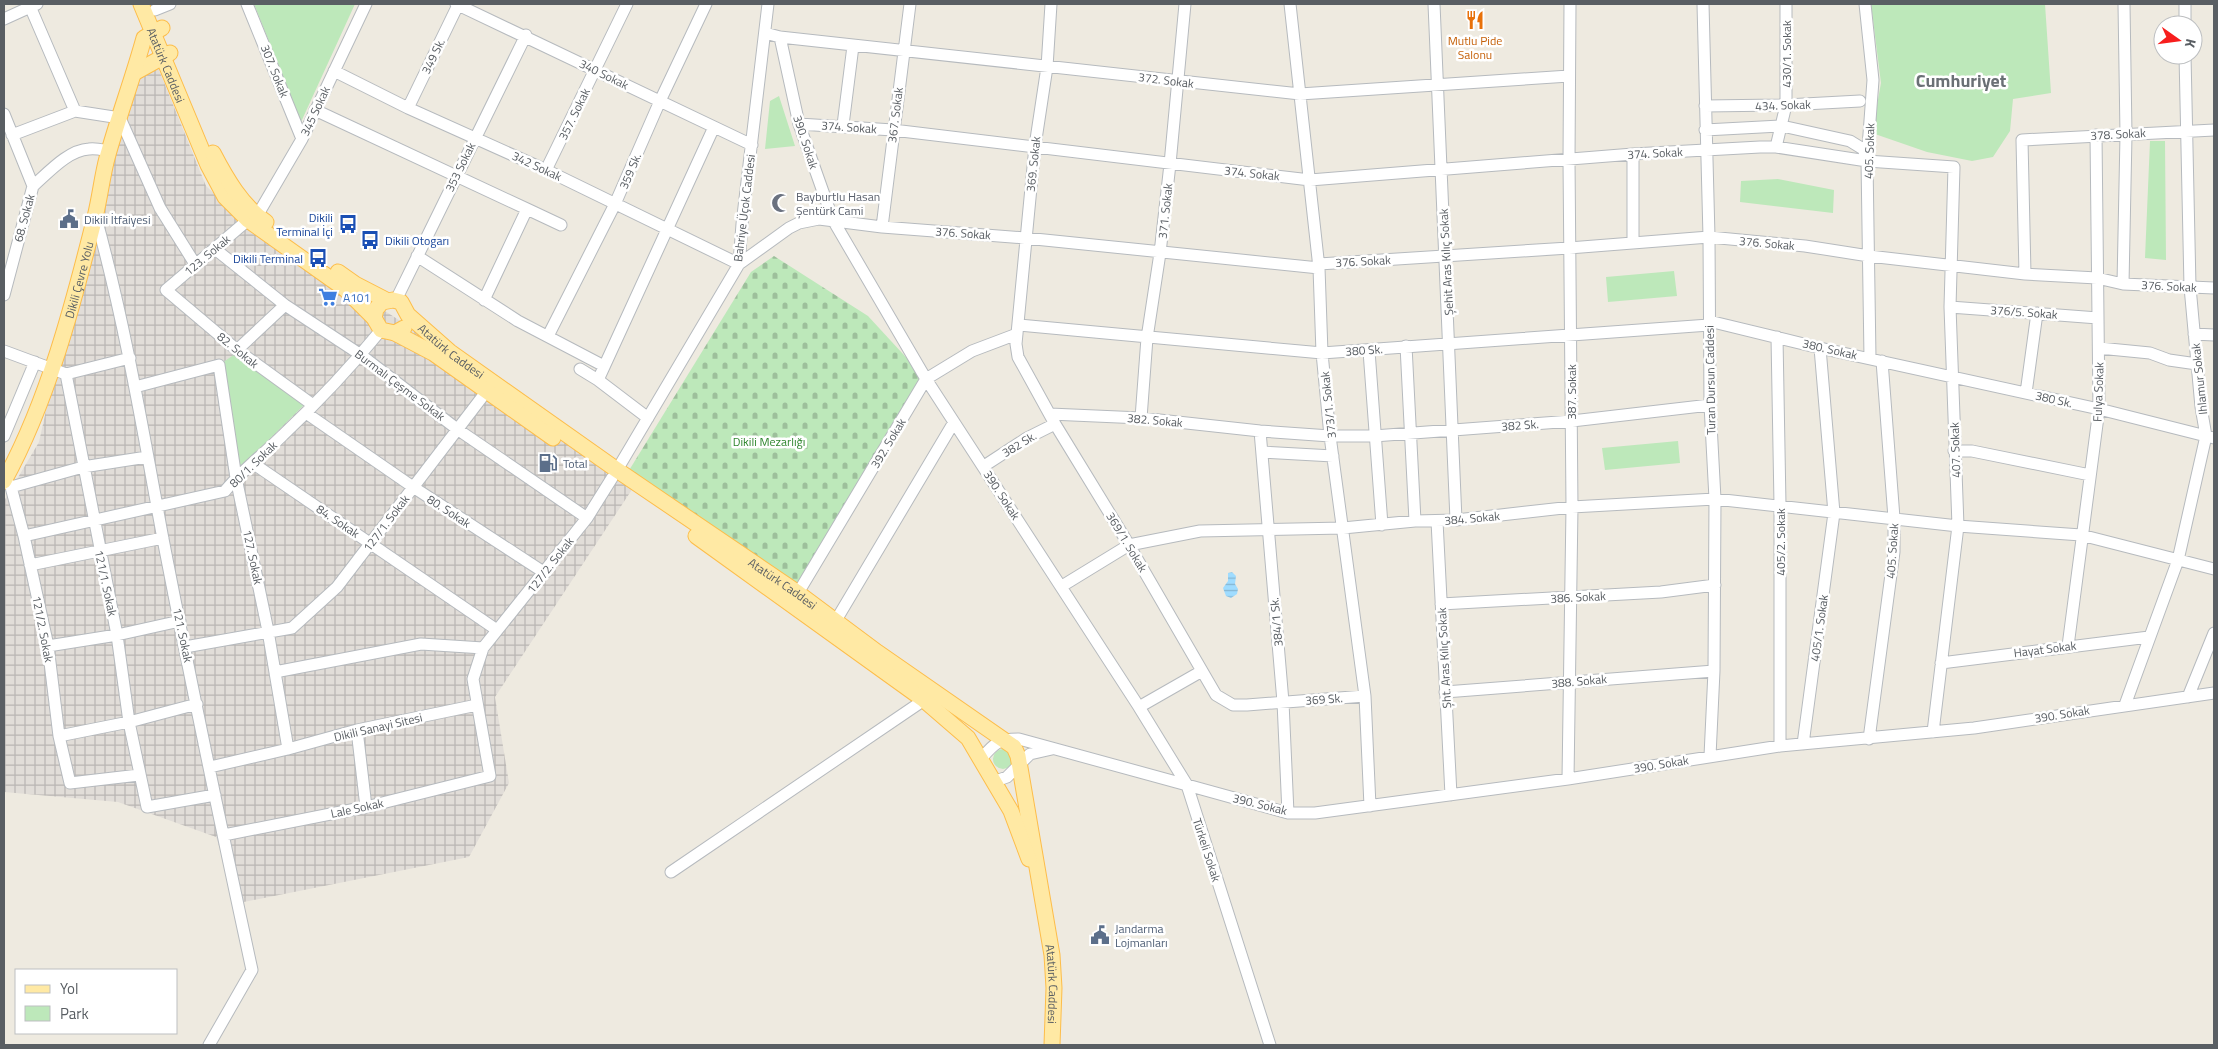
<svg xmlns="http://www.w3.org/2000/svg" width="2218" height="1049" font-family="'Titillium Web',sans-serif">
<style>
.industrial{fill:url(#industrial-grid)}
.green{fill:#bde8ba}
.cemetery{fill:url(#cemetery-stones)}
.water{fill:url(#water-rules)}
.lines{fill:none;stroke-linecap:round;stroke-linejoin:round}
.minor-casing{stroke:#b6babe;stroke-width:13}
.major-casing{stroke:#fdbd4a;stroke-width:17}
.minor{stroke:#fff;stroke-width:11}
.major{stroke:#ffe9a4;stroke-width:15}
.labels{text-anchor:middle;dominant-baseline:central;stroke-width:5;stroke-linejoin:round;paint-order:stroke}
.food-label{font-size:12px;fill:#c56008;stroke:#fff}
.street-label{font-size:12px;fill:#595e63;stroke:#fff}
.worship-label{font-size:12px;fill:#5b616d;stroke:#fff;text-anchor:start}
.transit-label{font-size:12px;fill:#164399;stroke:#fff;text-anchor:end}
.service-label{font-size:12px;fill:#4e5e75;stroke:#fff;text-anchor:start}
.shop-label{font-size:12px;fill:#366cbe;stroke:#fff;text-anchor:start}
.park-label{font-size:12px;fill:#2f862e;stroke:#fff}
.district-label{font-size:18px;font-weight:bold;fill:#6a7075;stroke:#fff}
</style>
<defs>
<pattern id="industrial-grid" width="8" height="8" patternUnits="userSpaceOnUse" patternTransform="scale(1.25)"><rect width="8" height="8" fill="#e1ddd8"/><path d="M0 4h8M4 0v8" fill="none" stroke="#b9b6b3"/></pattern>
<pattern id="cemetery-stones" width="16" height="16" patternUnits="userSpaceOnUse" patternTransform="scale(1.25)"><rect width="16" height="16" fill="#bde8ba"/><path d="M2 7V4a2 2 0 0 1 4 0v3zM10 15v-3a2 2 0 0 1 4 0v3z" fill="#9dbf9b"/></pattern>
<pattern id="water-rules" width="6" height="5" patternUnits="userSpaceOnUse" patternTransform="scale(1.25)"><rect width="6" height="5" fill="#9fdcff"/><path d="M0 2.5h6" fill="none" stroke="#85b6d2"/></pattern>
</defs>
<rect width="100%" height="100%" fill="#eeeae0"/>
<path class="industrial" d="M157,65l49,121 37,34 237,152 155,113 -140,212 14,86 -40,74 -230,46 -23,-66 -98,-35 -114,-10v-291l35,-59 48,-216 50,-148z"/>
<path class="green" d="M254,4h101l-54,118z
M1871,4h174l6,89 -38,6 -3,32 -17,26 -21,4 -45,-9 -55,-19 9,-50z
M779,96l16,50 -30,3 5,-48z
M2150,141h15l1,119 -21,-2z
M1778,179l56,11 -1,23 -93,-11 1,-21z
M1674,271l3,25 -69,6 -2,-25z
M235,354l70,50 -67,66 -19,-105z
M1678,441l2,22 -75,7 -3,-22z
M993 759a10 10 0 1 1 20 0a10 10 0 1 1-20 0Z"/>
<path class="cemetery" d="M774,256l94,60 58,63 -125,210 -173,-117 123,-200z"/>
<path class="water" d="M1232,572l4,4 -1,8 3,5 -1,5 -6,4 -5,-2 -3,-8 5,-7v-8z"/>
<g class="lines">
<g class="minor-casing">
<path id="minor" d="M29,4l46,107
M247,4l55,135
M456,4l296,141
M1051,4l-4,63 -12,79 -19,198 2,13 37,67 74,121 87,150 17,10h14l118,-9
M1290,4l29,264 3,85 8,83 35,260 5,110
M1434,4c8,172 16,344 22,516
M1703,4l6,233 1,168 5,94 -1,172 -4,85
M1865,4l8,76 -6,81 3,197
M2185,4v21
M155,10l15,-6
M4,19l33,-15
M765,33l15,4 520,57 269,-18
M780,37l19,87 34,96 93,159 213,328 48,78 101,28h27l253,-34 212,-33 194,-18 240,-35
M334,71l74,37 138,62 193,94 50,-36 10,-5 20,-4 63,8 143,11 294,30
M1705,106l81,-1 74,-4
M408,108l50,-103
M315,110l212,99 -43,91
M4,114l29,72 -29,109
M799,124l94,6 417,50 323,-26 127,-7h16l91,14 87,6 -4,140 8,219 -25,206
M843,125l10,-79
M1705,130l77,-4 68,15 13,8 4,10
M12,135l63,-24 45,7 40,90 35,56
M1776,147l10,-42v-101
M1633,154v88
M546,170l81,-166
M33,186c15,-13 35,-36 56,-37 7,-1 14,1 20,2
M527,209l34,16
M257,216l45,-77 64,-135
M96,218c29,105 47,213 67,321 28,144 58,288 89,431l-43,75
M248,220l-82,70 71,60 76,55
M882,227l28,-223
M215,249l70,56 76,50 96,74 130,89
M417,256l101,65 86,45
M1319,264l250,-16 140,-11 96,9 64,10 156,18 72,4 26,6 91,4
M2025,274l-3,-134 192,-10
M2123,284l3,-149 -2,-131
M396,300l130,-265
M1950,307l148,11
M1709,321l111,27 279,61 115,29
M1019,325l303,28 387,-28
M2194,334l20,1
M548,336l67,-132 45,-103 46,-97
M1777,337l3,168v241
M1406,346l9,175
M2099,348l51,5 19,7 28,4
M237,350l48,-45
M4,351l62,23 51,261 12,87 18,85 68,-12
M1369,351l13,174
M580,369l18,11
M66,374l64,-16
M135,387l84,-22 17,113 32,153 20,118
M2026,393l11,-80
M306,413l107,74 132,86
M1050,414l91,4 119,13 70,5h44l198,-15 138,-16
M648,418l-50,-38 116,-253
M1141,418l6,-80 13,-85 10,-89 15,-160
M1260,431l23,271 5,111
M4,436l31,-74
M1954,451h18l118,24
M1262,452l71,4
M254,464l243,166
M984,466l43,-28 28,-14
M617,470l122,-206 3,-40 26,-220
M5,478l6,9 13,49 24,110 11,90 11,47 69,-8
M11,487l72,-20 64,-10
M1437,521l14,274
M24,536l201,-45c17,-21 39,-37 58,-56 35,-33 68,-68 98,-105
M30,565l133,-27
M1062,586l67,-41 71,-14 143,-3 72,-7 41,-1 116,-13 143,-8 243,27 123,9 133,34
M798,593l128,-214 46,-28 45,-17
M1441,604l220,-12 54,-7
M835,622l119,-200
M48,646l69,-11 63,-14
M2068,646l31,-237 -3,-274
M185,647l107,-19 45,-41 149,-195
M1941,663l208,-26
M275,672l146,-28 62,4
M1445,692l269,-21
M2188,697l26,-64
M2125,705l53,-145 28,-124 -5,-29 -11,-120 -5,-232
M1139,707l63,-36
M357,730l9,77
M59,736l70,-14 68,-18
M1869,739l25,-187v-34l-12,-157
M1803,744l31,-231 -14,-165
M980,760c14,-16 17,-21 39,-21l168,46 83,260
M210,767l78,-18 69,-19 120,-25
M1568,779l4,-272 -3,-347 1,-156
M993,782l14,-5 23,-23 22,-5
M224,835l142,-28 124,-31 -17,-97 10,-31 104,-130 25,-40
M671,872l253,-172"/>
</g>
<g class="major-casing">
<g id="major">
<path id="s1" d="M141,4l67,161 17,32 23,23 97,69 29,29 7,12 14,3 9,-5"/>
<path d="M134,73l36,-20"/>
<path d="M213,153c13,25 29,53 53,69"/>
<path d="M338,272l17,12 31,16"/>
<path id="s2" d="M374,318l2,-9 6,-7 11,-2 8,2 7,13 42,37 167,118 181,123 79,59 137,95 4,9 34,199 2,33 -2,57"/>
<path d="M395,333l38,20 120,85"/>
<path id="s3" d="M4,481c44,-80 69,-176 91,-264 5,-20 7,-40 12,-59 11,-40 26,-80 37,-120l18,-10"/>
<path d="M696,536l228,164 44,38 43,73 18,48"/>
</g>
</g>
<use href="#minor" class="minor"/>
<use href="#major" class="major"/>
</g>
<defs>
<g id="restaurant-bare" transform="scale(1.5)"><path d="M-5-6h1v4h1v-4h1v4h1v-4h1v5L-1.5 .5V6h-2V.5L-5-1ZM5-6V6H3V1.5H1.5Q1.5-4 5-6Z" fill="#e8710a" stroke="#fff" stroke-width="2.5" paint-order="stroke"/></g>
<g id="mosque-bare" transform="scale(1.5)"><path d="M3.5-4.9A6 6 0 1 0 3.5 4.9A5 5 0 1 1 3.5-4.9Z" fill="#6b7280" stroke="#fff" stroke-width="2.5" paint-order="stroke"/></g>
<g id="civic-bare" transform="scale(1.5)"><path d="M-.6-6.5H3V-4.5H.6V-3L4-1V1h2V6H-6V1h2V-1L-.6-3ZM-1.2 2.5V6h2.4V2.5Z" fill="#5c6f8a" stroke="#fff" stroke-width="2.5" paint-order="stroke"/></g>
<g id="bus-bare" transform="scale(1.5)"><path d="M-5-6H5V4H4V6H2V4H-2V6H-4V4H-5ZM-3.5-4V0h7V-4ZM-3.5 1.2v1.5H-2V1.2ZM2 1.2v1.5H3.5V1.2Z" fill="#1a4fb4" stroke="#fff" stroke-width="2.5" paint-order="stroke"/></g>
<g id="supermarket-bare" transform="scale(1.5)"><path d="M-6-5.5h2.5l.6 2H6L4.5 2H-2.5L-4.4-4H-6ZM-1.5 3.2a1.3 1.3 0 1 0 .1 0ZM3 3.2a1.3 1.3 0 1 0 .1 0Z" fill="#3f7fe0" stroke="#fff" stroke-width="2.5" paint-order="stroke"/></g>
<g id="fuel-bare" transform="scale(1.5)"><path d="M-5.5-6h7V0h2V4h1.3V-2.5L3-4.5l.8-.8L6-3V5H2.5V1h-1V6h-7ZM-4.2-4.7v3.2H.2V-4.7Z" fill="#5c6f8a" stroke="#fff" stroke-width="2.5" paint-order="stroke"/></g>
</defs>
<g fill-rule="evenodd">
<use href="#restaurant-bare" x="1475" y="20"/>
<use href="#mosque-bare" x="781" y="203"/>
<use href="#civic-bare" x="69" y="219"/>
<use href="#bus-bare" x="348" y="224"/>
<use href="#bus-bare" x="370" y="240"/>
<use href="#bus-bare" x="318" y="258"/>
<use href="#supermarket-bare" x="328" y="297"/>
<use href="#fuel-bare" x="548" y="463"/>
<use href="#civic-bare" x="1100" y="935"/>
</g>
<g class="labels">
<g class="food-label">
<text x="1475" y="40">Mutlu Pide<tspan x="1475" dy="14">Salonu</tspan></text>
</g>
<g class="street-label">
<text transform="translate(1786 54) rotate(-90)">430/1. Sokak</text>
<text transform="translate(433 56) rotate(-64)">349 Sk.</text>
<text stroke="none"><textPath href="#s1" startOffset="66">Atatürk Caddesi</textPath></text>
<text transform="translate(275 71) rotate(68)">307. Sokak</text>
<text transform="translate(604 74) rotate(26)">340 Sokak</text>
<text transform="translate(1166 80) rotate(7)">372. Sokak</text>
<text transform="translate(1783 105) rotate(-2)">434. Sokak</text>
<text transform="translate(315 111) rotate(-65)">345 Sokak</text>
<text transform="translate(574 114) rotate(-64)">357. Sokak</text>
<text transform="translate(895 115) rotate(-83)">367. Sokak</text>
<text transform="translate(849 127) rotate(4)">374. Sokak</text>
<text transform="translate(2118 134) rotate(-3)">378. Sokak</text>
<text transform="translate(806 142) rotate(72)">390. Sokak</text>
<text transform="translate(1869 151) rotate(-88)">405. Sokak</text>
<text transform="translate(1655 153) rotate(-3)">374. Sokak</text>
<text transform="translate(1033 164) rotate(-84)">369. Sokak</text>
<text transform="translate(537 166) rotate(25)">342 Sokak</text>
<text transform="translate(460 167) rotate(-64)">353 Sokak</text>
<text transform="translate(630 171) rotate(-67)">359 Sk.</text>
<text transform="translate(1252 173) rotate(6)">374. Sokak</text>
<text transform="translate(744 208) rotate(-83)">Bahriye Üçok Caddesi</text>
<text transform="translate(1165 211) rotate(-84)">371. Sokak</text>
<text transform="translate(24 218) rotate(-75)">68. Sokak</text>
<text transform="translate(963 233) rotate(4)">376. Sokak</text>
<text transform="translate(1767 243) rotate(5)">376. Sokak</text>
<text transform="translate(207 255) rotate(-40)">123. Sokak</text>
<text transform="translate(1363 261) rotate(-3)">376. Sokak</text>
<text transform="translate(1446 262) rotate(-93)">Şehit Aras Kılıç Sokak</text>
<text stroke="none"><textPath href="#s3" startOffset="215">Dikili Çevre Yolu</textPath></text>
<text transform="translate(2169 286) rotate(3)">376. Sokak</text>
<text transform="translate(2024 312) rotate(4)">376/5. Sokak</text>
<text transform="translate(1830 349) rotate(13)">380. Sokak</text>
<text transform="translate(238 350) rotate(39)">82. Sokak</text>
<text transform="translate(1364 350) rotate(-4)">380 Sk.</text>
<text stroke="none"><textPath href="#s2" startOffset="109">Atatürk Caddesi</textPath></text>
<text transform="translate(2199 379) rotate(-96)">Ihlamur Sokak</text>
<text transform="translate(1710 380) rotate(-91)">Turan Dursun Caddesi</text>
<text transform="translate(400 385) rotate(37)">Burmalı Çeşme Sokak</text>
<text transform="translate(1571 392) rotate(-90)">387. Sokak</text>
<text transform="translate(2098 392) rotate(-88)">Fulya Sokak</text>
<text transform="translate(2054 399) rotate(13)">380 Sk.</text>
<text transform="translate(1328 405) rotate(-96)">373/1. Sokak</text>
<text transform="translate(1155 420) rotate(5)">382. Sokak</text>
<text transform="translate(1520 425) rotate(-4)">382 Sk.</text>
<text transform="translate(888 443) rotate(-59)">392. Sokak</text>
<text transform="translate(1019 444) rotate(-31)">382 Sk.</text>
<text transform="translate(1955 450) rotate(-92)">407. Sokak</text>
<text transform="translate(253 464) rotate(-44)">80/1. Sokak</text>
<text transform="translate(1002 495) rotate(57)">390. Sokak</text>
<text transform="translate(449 511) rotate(33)">80. Sokak</text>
<text transform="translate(1472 518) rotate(-5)">384. Sokak</text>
<text transform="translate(338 521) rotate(34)">84. Sokak</text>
<text transform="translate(386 523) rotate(-53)">127/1. Sokak</text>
<text transform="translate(1127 542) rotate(59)">369/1. Sokak</text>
<text transform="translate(1780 542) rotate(-90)">405/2. Sokak</text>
<text transform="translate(1892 551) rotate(-86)">405. Sokak</text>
<text transform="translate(253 557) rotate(78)">127. Sokak</text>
<text transform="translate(550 565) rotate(-52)">127/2. Sokak</text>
<text transform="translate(106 583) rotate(78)">121/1. Sokak</text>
<text stroke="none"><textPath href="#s2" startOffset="514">Atatürk Caddesi</textPath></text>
<text transform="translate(1578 597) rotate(-3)">386. Sokak</text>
<text transform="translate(1276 622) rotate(-95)">384/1 Sk.</text>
<text transform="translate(1819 628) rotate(-82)">405/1. Sokak</text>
<text transform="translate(43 629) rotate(79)">121/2. Sokak</text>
<text transform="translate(183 635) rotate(78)">121. Sokak</text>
<text transform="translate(2045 649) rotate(-7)">Hayat Sokak</text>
<text transform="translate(1444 658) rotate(-93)">Şht. Aras Kılıç Sokak</text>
<text transform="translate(1579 681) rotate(-5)">388. Sokak</text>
<text transform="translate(1324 699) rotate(-4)">369 Sk.</text>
<text transform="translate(2062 714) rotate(-9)">390. Sokak</text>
<text transform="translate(378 727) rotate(-13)">Dikili Sanayi Sitesi</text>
<text transform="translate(1661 764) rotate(-9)">390. Sokak</text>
<text transform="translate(1260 804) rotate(14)">390. Sokak</text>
<text transform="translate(357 808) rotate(-12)">Lale Sokak</text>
<text transform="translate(1207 850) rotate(72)">Türkeli Sokak</text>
<text stroke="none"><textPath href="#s2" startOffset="1038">Atatürk Caddesi</textPath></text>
</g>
<g class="worship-label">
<text x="796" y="196">Bayburtlu Hasan<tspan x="796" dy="14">Şentürk Cami</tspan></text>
</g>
<g class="transit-label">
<text x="333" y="217">Dikili<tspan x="333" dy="14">Terminal İçi</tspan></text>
<text x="385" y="240" text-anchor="start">Dikili Otogarı</text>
<text x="303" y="258">Dikili Terminal</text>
</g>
<g class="service-label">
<text x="84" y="219">Dikili İtfaiyesi</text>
<text x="563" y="463">Total</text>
<text x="1115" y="928">Jandarma<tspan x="1115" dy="14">Lojmanları</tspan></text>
</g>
<g class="shop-label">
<text x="343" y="297">A101</text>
</g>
<g class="park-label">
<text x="769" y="441">Dikili Mezarlığı</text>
</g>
<g class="district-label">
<text x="1961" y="80">Cumhuriyet</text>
</g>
</g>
<rect width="2218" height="1049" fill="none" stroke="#595e63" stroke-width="10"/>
<rect x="15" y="969" width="162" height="65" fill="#ffffff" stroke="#bdbfc1"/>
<rect x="25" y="985" width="25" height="8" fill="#ffe9a4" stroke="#bdbfc1"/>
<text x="60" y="994" font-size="15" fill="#595e63">Yol</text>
<rect x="25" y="1006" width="25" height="15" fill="#bde8ba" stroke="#bdbfc1"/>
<text x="60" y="1019" font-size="15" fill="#595e63">Park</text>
<g transform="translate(2178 40) rotate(104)"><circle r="24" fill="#ffffff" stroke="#bdbfc1"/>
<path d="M0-4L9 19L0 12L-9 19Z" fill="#f71e1d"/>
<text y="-8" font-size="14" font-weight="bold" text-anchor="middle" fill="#595e63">K</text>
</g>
</svg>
